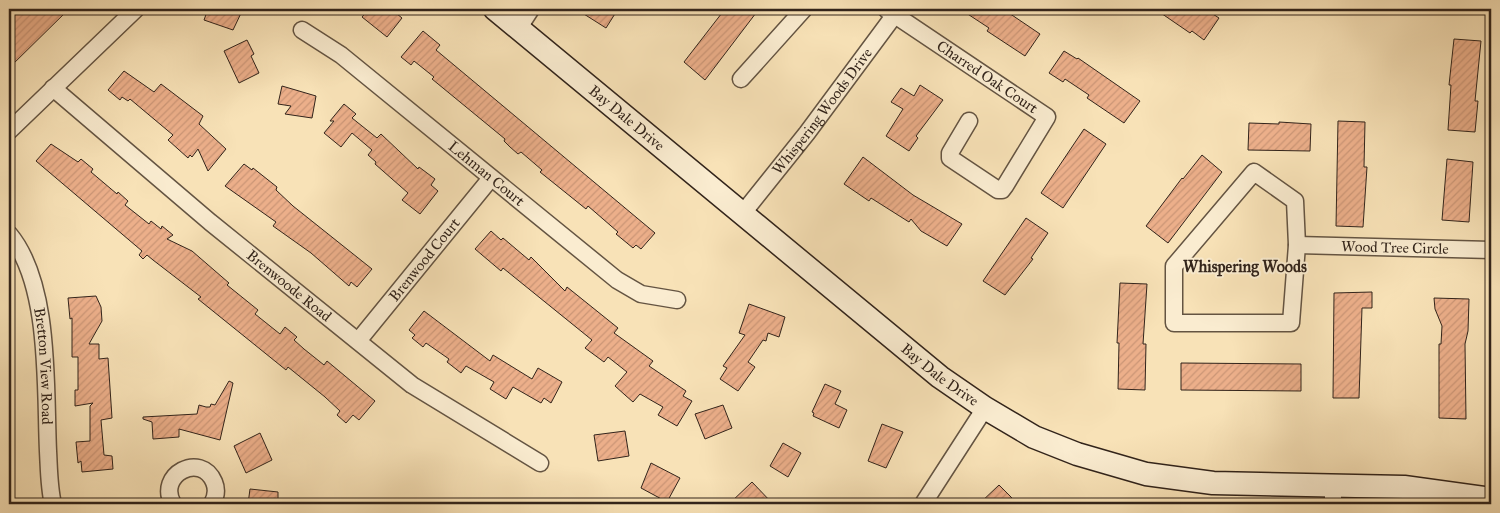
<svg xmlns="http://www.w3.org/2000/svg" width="1500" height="513" font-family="'IM FELL Great Primer',serif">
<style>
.building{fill:url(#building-hatch);stroke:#32241b}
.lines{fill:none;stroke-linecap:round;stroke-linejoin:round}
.street-casing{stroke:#645442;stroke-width:19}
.secondary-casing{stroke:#32241b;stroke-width:25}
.street{stroke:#faecd0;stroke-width:16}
.secondary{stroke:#faecd0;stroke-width:22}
.labels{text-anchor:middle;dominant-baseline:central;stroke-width:4;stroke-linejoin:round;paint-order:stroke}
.street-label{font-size:15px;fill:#32241b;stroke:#faecd0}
.neighbourhood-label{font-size:16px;font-weight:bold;fill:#32241b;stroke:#faecd0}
</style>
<defs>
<pattern id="building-hatch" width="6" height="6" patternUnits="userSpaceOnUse" patternTransform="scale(1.25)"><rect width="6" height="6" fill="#ecaf8a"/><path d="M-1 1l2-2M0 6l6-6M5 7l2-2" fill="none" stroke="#cb9676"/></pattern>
</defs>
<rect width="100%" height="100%" fill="#f8e2b7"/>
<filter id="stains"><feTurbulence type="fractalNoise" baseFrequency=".004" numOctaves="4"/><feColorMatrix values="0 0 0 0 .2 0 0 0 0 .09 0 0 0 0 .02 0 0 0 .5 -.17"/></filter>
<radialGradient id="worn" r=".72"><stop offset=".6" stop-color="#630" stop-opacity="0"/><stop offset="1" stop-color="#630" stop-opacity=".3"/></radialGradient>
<path class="building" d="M21,9h48l-60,59v-47z
M208,9h35l-10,21 -29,-10z
M369,9h22l11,9 -15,19 -25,-20z
M576,9h42l-12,19z
M725,9h34l-54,71 -21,-18z
M960,9h43l37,25 -15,22 -38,-25 2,-3z
M1155,9h50l14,9 -15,22 -12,-9 -2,2z
M423,31l17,14 -4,5 219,183 -14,16 -5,-4 -3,3 -17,-14 2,-2 -30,-26 -2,3 -46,-37 2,-2 -21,-18 -3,2 -8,-7 -6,-6 1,-2 -73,-60 2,-2 -20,-16 -3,4 -10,-8z
M1454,39l27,2 -6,60h3l-3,31 -27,-2 3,-45h-2z
M247,40l7,14 -3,2 8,17 -20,10 -15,-32z
M1064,51l13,8 1,-1 62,43 -16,22 -37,-25 2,-3 -24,-16 -2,3 -14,-9z
M124,71l30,21 7,-8 42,32 -4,8 27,25 -18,22 -10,-22 -6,8 -2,-2 -2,3 -20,-18 5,-5 -43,-36 -2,2 -6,-4 -2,3 -12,-10z
M920,85l23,15 -27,36 2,2 -9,13 -23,-15 17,-27 -12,-7 10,-14 13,8z
M282,86l34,10 -4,22 -27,-4 6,-8 -13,-2z
M344,104l12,10 -4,4 25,20 4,-4 37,35 1,-2 16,12 -4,6 7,6 -18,23 -18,-14 6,-7 -33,-29 1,-2 -8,-7 4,-5 -20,-17 -11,14 -17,-14 10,-12h-4z
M1338,121l27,1 -1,45h3l-4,60 -27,-1z
M1279,122l32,2 -1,27 -62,-1 1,-27 30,1z
M1084,129l22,15 -43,64 -22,-15z
M51,144l27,18 3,-3 12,10 -2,3 26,22 1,-2 10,9 -3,4 24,19 2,-3 10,8 1,-3 11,9 -6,4 25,12 37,32 -2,2 31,25 -3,4 25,20 5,-7 12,10 -3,3 10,9 20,16 3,-4 48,40 -16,19 -6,-5 -7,8 -9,-8 3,-4 -15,-14 -37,-30 -2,3 -88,-71 3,-2 -48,-37 -6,-5 -4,4 -4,-4 3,-4 -106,-90z
M1202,155l20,17 -54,71 -22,-17 36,-48 1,1z
M863,157l50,38 49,29 -15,22 -26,-15 -10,-12 -2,3 -38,-24 -2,3 -25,-17z
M1447,159l26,3 -4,60 -27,-2z
M244,164l8,6 1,-2 24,19 -1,3 17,16 79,63 -15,18 -6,-5 -2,4 -38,-33 -38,-27 3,-4 -51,-36z
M1026,218l22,15 -17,25 2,1 -28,36 -22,-14z
M491,231l10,9 2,-2 26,22 2,-3 34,34 2,-4 51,41 -4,5 39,28 -4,5 37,25 -3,5 9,5 -15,25 -19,-11 5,-8 -23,-13 -7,8 -8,-7 -10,-9 12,-14 -19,-15 -4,5 -19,-14 7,-8 -89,-72 -2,3 -26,-22z
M1120,283l27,1 -4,60h3l-1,46 -27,-1 1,-46h-2z
M1372,292v16h-10l-3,90h-26l1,-105z
M96,296l5,11 1,14 -13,23h10v15l9,-1 4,60 -11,2 3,35 8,1 1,13 -31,3 -1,-11 -3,2 -2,-21 14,-1v-35l3,-3 -18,3v-16h3v-33h-6v-39l-2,1 -2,-21z
M1434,298l35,1 -1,32 -3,13 1,75 -27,-1v-74h2l1,-18 -7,-17z
M749,304l36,13 -6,20 -11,-4 -2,8 -3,-1 -15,22 7,5 -17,24 -18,-12 7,-11 -4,-2 22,-31 -6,-2z
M424,311l66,50 3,-6 39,24 6,-11 24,14 -11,21 -7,-5 -3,5 -28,-16 -7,12 -16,-10 4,-7 -28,-16 -5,7 -14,-11 2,-3 -23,-16 -3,4 -11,-9 3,-3 -6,-5z
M1181,363l120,1v27l-120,-1z
M229,381l4,2 -13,57 -41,-11v8l-26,2 -1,-17 -9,-3v-2l54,-3 2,-9 7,2h4l1,-3 4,1z
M825,384l16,7 -6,13 12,6 -8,18 -26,-12 1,-3 -2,-1z
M723,405l9,23 -27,11 -10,-25z
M882,424l21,8 -17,36 -18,-7z
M625,431l4,25 -31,5 -4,-26z
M260,433l12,27 -26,13 -12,-27z
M783,443l18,10 -13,24 -18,-11z
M651,463l29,15 -13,24 -26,-14z
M752,482l21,22h-44z
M999,485l19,19h-39z
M250,489l28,3v12h-30z"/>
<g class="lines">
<g class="street-casing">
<g id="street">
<path id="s1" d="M886,9l161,108 -42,69 -3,4h-4l-48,-32v-5l19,-32"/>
<path d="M518,29l13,-20"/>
<path id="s2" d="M302,30l39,25 276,225 24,14 36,6"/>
<path d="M741,79l63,-70"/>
<path id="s3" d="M53,88l157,134 202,163 128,78"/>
<path d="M9,131l127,-122"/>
<path d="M1254,172l41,29 2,44 -6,78h-117v-57z"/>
<path id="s4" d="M743,213l64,-80 92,-124"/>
<path id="s5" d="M9,234c42,50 36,154 39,217 1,18 1,37 5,53"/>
<path id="s6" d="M1297,245l194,5"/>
<path id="s7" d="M358,341l133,-163"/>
<path d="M1333,484v20"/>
<path d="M173,504c-17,-29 28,-53 41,-22 3,7 2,15 -2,22"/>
<path d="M923,504l62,-96"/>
</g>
</g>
<g class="secondary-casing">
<g id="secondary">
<path id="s8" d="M495,9l445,368 45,31 49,29 43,17 69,20 67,9 191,4 87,12"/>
</g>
</g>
<use href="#street" class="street"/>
<use href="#secondary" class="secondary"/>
</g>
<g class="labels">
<g class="street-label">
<text stroke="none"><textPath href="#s1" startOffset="122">Charred Oak Court</textPath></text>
<text stroke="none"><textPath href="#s4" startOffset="129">Whispering Woods Drive</textPath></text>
<text stroke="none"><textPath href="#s8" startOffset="171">Bay Dale Drive</textPath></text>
<text stroke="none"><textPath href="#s2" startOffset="234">Lehman Court</textPath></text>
<text stroke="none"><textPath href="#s6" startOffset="98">Wood Tree Circle</textPath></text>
<text stroke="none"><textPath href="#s7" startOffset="105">Brenwood Court</textPath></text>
<text stroke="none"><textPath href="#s3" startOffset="308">Brenwoode Road</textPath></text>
<text stroke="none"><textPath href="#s5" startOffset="139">Bretton View Road</textPath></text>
<text stroke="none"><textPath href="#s8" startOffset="576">Bay Dale Drive</textPath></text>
</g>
<g class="neighbourhood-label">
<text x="1245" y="266">Whispering Woods</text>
</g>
</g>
<rect width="1500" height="513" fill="none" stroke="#f8e2b7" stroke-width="30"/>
<rect x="10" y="10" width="1480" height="493" fill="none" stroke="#32241b" stroke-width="2.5"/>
<rect x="15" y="15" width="1470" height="483" fill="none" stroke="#32241b"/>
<rect width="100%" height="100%" filter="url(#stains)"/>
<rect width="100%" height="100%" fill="url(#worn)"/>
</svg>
